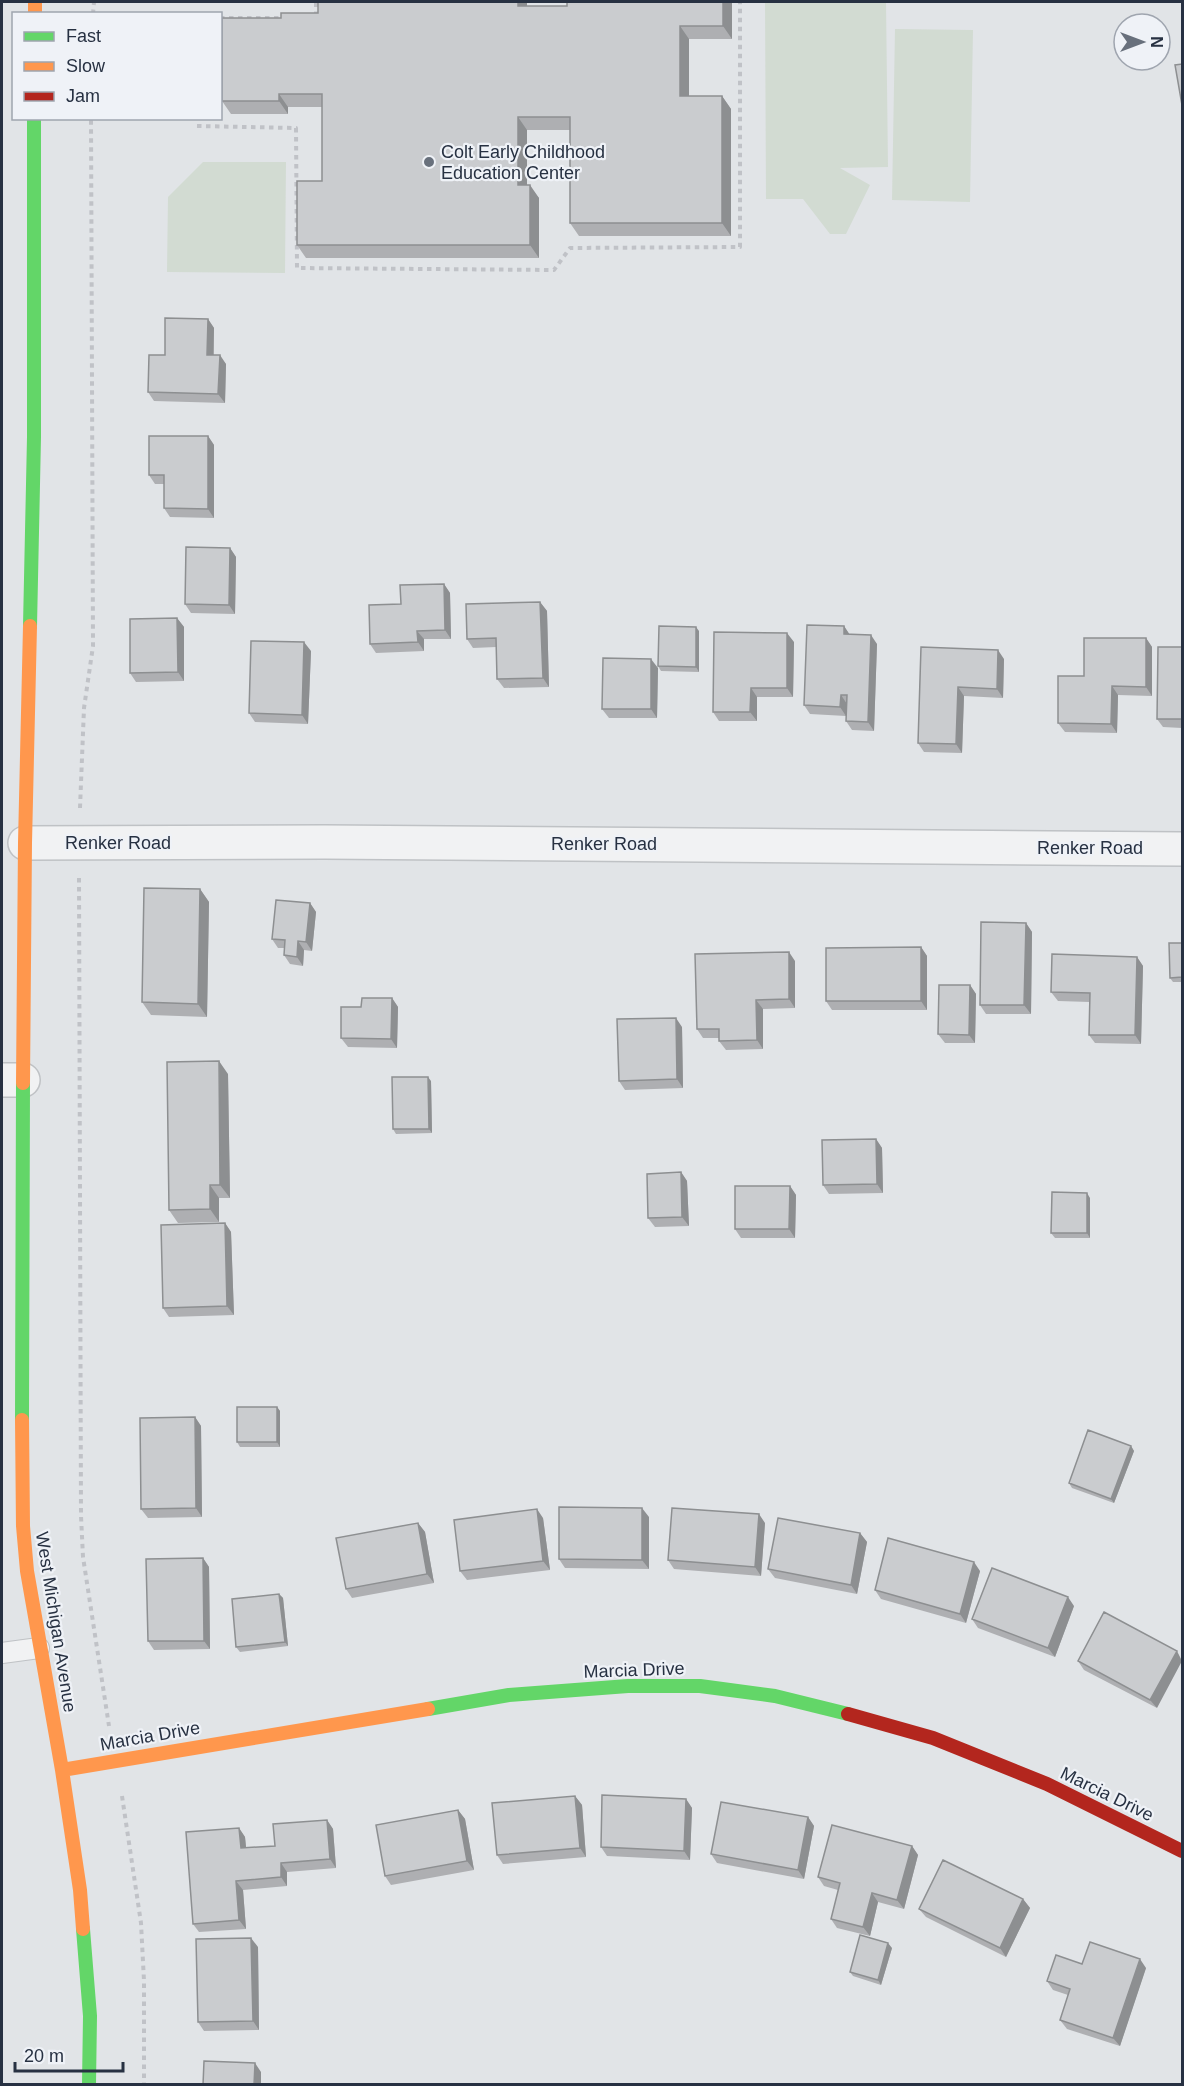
<svg xmlns="http://www.w3.org/2000/svg" width="1184" height="2086" font-family="Arial,sans-serif">
<style>
.green{fill:#d2dbd2}
.lines{fill:none;stroke-linecap:round;stroke-linejoin:round}
.lane-casing{stroke:#bfc2c5;stroke-width:22}
.street-casing{stroke:#bfc2c5;stroke-width:36}
.path{stroke:#c0c2c7;stroke-width:4;stroke-dasharray:4.5 4.5;stroke-linecap:butt}
.lane{stroke:#f1f2f3;stroke-width:20}
.street{stroke:#f1f2f3;stroke-width:33}
.fast{stroke:#63d668;stroke-width:14}
.slow{stroke:#ff974d;stroke-width:14}
.jam{stroke:#b3261e;stroke-width:14}
.wall{fill:#aeafb2}
.shaded-wall{fill:#8d8f91}
.building{fill:#cacccf;stroke:#8d8f91;stroke-width:1.5}
.poi-dot{fill:#68707c;stroke:#eff2f7;stroke-width:2}
.labels{text-anchor:middle;dominant-baseline:central;stroke-width:4.5;stroke-linejoin:round;paint-order:stroke}
.poi-label{font-size:18px;fill:#273142;stroke:#eff2f7;text-anchor:start}
.street-label{font-size:18px;fill:#273142;stroke:#eff2f7}
</style>
<rect width="100%" height="100%" fill="#e1e4e7"/>
<path class="green" d="M765,2h121l2,165 -48,1 30,17 -24,49h-16l-27,-35h-37z
M895,29l78,1 -3,172 -78,-2z
M203,162h83l-1,111 -118,-1 1,-75z"/>
<g class="lines">
<g class="lane-casing">
<path id="lane" d="M2,1653l37,-5"/>
</g>
<g class="street-casing">
<path id="street" d="M25,843l300,-1 857,7
M2,1080h21"/>
</g>
<path class="path" d="M93,14l1,-12
M316,16v-14
M220,18h64
M197,126l99,2 1,140 257,2 16,-22 170,-1v-245
M80,808l4,-100 9,-62 -2,-528
M79,878l2,638 2,41 26,169
M122,1796l19,127 3,58v103"/>
<use href="#lane" class="lane"/>
<use href="#street" class="street"/>
<path class="fast" d="M30,626l4,-189v-319
M22,1420l1,-337
M428,1709l81,-14 119,-9h72l75,10 73,18
M83,1929l7,87 -1,68"/>
<path class="slow" d="M35,2v12
M23,1083l2,-240 5,-217
M22,1420l1,106 4,45 35,199 18,120 3,39
M62,1770l366,-61"/>
<path class="jam" d="M848,1714l85,24 114,46 135,67"/>
</g>
<path class="wall" d="M318,2h209v4h40l165,-4v37h-43v57h33l9,13v127h-152l-9,-13v-93h-43v55l12,13v60h-233l-9,-13 25,-64v-74h-34v7h-57l-9,-13 59,-83 37,-5z
M208,319l6,9v27l12,9 -1,39 -71,-2 -6,-9 17,-37z
M208,436l6,9v73l-44,-1 -6,-9v-24h-9l-6,-9z
M230,548l6,9 -1,57 -44,-1 -6,-9z
M444,584l6,9 1,46h-27v12l-48,2 -6,-9 31,-40z
M540,602l7,9 2,76 -45,1 -7,-9 -1,-32 -23,1 -6,-9z
M177,618l7,9v54l-48,1 -6,-9z
M844,626l5,8 28,10 -3,87 -22,-1 -6,-9v-5l-36,-2 -6,-9z
M699,631v41l-38,-1 -3,-5z
M1146,638l6,9v49l-34,-1 -1,38 -52,-1 -7,-9 26,-47z
M794,642l-1,55h-36v24h-38l-6,-9z
M921,647l83,12 -1,39 -39,-2 -2,57 -38,-1 -6,-9z
M1182,647v81l-19,-1 -6,-8z
M311,651l-3,73 -53,-2 -6,-9z
M658,668l-1,50h-48l-7,-9z
M200,889l9,13 -2,115 -56,-2 -9,-13z
M310,903l6,9 -4,39 -8,-1 -1,16 -13,-2 -6,-9v-7h-6l-6,-9z
M1026,923l6,9 -1,82h-45l-6,-9z
M1182,943v39h-9l-3,-4z
M921,947l6,9v54h-95l-6,-9z
M1137,957l6,9 -2,78 -46,-1 -6,-8 1,-33 -32,-1 -7,-9z
M795,961v47l-32,1v40l-37,1 -7,-9v-3h-16l-6,-9z
M970,985l6,9 -1,49h-30l-7,-9z
M392,998l6,9 -1,41 -49,-1 -7,-9 20,-31z
M682,1027l1,61 -58,2 -6,-9z
M228,1074l2,124h-11v24l-41,1 -9,-13z
M431,1081l1,52 -36,1 -3,-5z
M876,1139l6,9 1,45 -54,1 -6,-9z
M681,1172l6,9 2,45 -34,1 -7,-9z
M790,1186l6,9 -1,43h-54l-6,-9z
M1090,1198v40h-35l-4,-5z
M225,1223l6,9 3,83 -65,2 -6,-9z
M277,1407l3,4v36h-40l-3,-5z
M195,1417l6,9 1,91 -54,1 -7,-9z
M1131,1446l3,5 -20,52 -42,-15 -3,-5z
M649,1517v52l-84,-1 -6,-9z
M543,1518l7,52 -83,10 -7,-9z
M418,1523l7,9 9,51 -82,15 -6,-9z
M765,1523l-4,53 -87,-7 -6,-9z
M860,1533l7,9 -10,52 -82,-16 -7,-9z
M203,1558l6,9 1,82 -56,1 -6,-9z
M980,1571l-14,52 -85,-24 -6,-9z
M279,1594l4,4 5,48 -48,6 -4,-5z
M1074,1606l-19,51 -77,-29 -6,-9z
M1104,1612l53,96 -73,-38 -6,-9z
M575,1796l7,9 4,52 -83,7 -6,-9z
M686,1799l6,9 -2,52 -83,-4 -6,-9z
M458,1810l7,9 9,51 -83,15 -6,-9z
M808,1817l6,9 -10,53 -87,-16 -6,-9z
M327,1820l6,9 3,39 -49,4v14l-44,4 3,39 -47,3 -6,-8 46,-96 6,9 1,11 29,-2z
M912,1846l6,9 -14,54 -26,-7 -8,34 -33,-8 -6,-9 7,-29 -14,-4 -6,-9z
M1023,1899l7,9 -24,49 -80,-40 -7,-8z
M258,1947l1,83 -55,1 -6,-9z
M892,1948l-11,37 -28,-9 -3,-4z
M1082,1964l64,4 -26,78 -53,-17 -7,-9 8,-25 -15,-5 -6,-9z"/>
<path class="shaded-wall" d="M518,2h9v16l-9,-12z
M723,2h9v37l-9,-13z
M680,26l9,13v70l-9,-13z
M279,94l9,13v7l-9,-13z
M722,96l9,13v127l-9,-13z
M518,117l9,13v68l-9,-13z
M530,185l9,13v60l-9,-13z
M208,319l6,9 -1,36 -6,-9z
M220,355l6,9 -1,39 -7,-9z
M208,436l6,9v73l-6,-9z
M230,548l6,9 -1,57 -6,-9z
M444,584l6,9 1,46 -6,-9z
M540,602l7,9 2,76 -6,-9z
M177,618l7,9v54l-6,-9z
M844,626l6,9 -6,-1z
M696,627l3,4v41l-3,-5z
M417,631l7,8v12l-6,-9z
M787,633l7,9 -1,55 -6,-9z
M871,635l6,9 -3,87 -6,-9z
M1146,638l6,9v49l-6,-9z
M304,642l7,9 -3,73 -6,-9z
M998,650l6,9 -1,39 -6,-9z
M651,659l7,9 -1,50 -6,-9z
M1112,686l6,9 -1,38 -6,-9z
M958,687l6,9 -2,57 -6,-9z
M751,688l6,9v24l-7,-9z
M841,695l6,9 -1,12 -6,-9z
M200,889l9,13 -2,115 -9,-13z
M310,903l6,9 -4,39 -6,-9z
M1026,923l6,9 -1,82 -7,-9z
M298,941l6,9 -1,16 -6,-9z
M921,947l6,9v54l-6,-9z
M789,952l6,9v47l-6,-9z
M1137,957l6,9 -2,78 -6,-9z
M970,985l6,9 -1,49 -6,-8z
M392,998l6,9 -1,41 -6,-9z
M756,1000l7,9v40l-6,-9z
M676,1018l6,9 1,61 -6,-9z
M219,1061l9,13 2,124 -10,-13z
M428,1077l3,4 1,52 -3,-4z
M876,1139l6,9 1,45 -6,-9z
M681,1172l6,9 2,45 -7,-9z
M210,1185l9,13v24l-9,-13z
M790,1186l6,9 -1,43 -6,-9z
M1087,1193l3,5v40l-3,-5z
M225,1223l6,9 3,83 -7,-9z
M277,1407l3,4v36l-3,-5z
M195,1417l6,9 1,91 -6,-9z
M1131,1446l3,5 -20,52 -3,-4z
M642,1508l7,9v52l-7,-9z
M537,1509l6,9 7,52 -7,-9z
M759,1514l6,9 -4,53 -6,-9z
M418,1523l7,9 9,51 -7,-9z
M860,1533l7,9 -10,52 -6,-9z
M203,1558l6,9 1,82 -6,-8z
M974,1562l6,9 -14,52 -6,-9z
M279,1594l4,4 5,48 -3,-4z
M1068,1597l6,9 -19,51 -7,-9z
M1177,1651l5,10 -25,47 -7,-8z
M575,1796l7,9 4,52 -6,-9z
M686,1799l6,9 -2,52 -6,-9z
M458,1810l7,9 9,51 -7,-9z
M808,1817l6,9 -10,53 -6,-9z
M327,1820l6,9 3,39 -6,-9z
M239,1828l6,9 2,20 -6,-9z
M912,1846l6,9 -14,54 -7,-9z
M281,1863l6,9v14l-6,-9z
M236,1881l7,9 3,39 -7,-9z
M872,1893l6,9 -8,34 -7,-9z
M1023,1899l7,9 -24,49 -6,-9z
M251,1938l7,9 1,83 -6,-9z
M888,1943l4,5 -11,37 -3,-5z
M1140,1959l6,9 -26,78 -7,-8z
M255,2063l6,9v13h-7z"/>
<path class="building" d="M318,2h200v4h49v-4h156v24h-43v70h42v127h-152v-106h-52v68h12v60h-233v-64h25v-87h-43v7h-57v-83h59v-5h37z
M1182,64v41l-7,-40z
M165,318l43,1 -1,36h13l-2,39 -70,-2 1,-37h16z
M149,436h59v73l-44,-1v-33h-15z
M186,547l44,1 -1,57 -44,-1z
M444,584l1,46 -28,1 1,11 -48,2 -1,-39 32,-1 -1,-19z
M540,602l3,76 -46,1 -1,-41 -29,1 -1,-35z
M177,618l1,54 -48,1v-54z
M807,625l37,1v8l27,1 -3,87 -22,-1 1,-26h-6l-1,12 -36,-2z
M659,626l37,1v40l-38,-1z
M714,632l73,1v55h-36l-1,24h-37z
M1084,638h62v49l-34,-1 -1,38 -53,-1v-47h26z
M251,641l53,1 -2,73 -53,-2z
M921,647l77,3 -1,39 -39,-2 -2,57 -38,-1z
M1158,647h24v72h-25z
M603,658l48,1v50h-49z
M144,888l56,1 -2,115 -56,-2z
M276,900l34,3 -4,39 -8,-1 -1,16 -13,-2 1,-15 -13,-1z
M981,922l45,1 -2,82h-44z
M1169,943h13v34l-12,1z
M921,947v54h-95v-53z
M789,952v47l-33,1 1,40 -38,1v-12h-22l-2,-75z
M1052,954l85,3 -2,78h-46l1,-42 -39,-1z
M939,985h31l-1,50 -31,-1z
M362,998h30l-1,41 -50,-1v-31h20z
M676,1018l1,61 -58,2 -2,-62z
M219,1061l1,124h-10v24l-41,1 -2,-148z
M392,1077h36l1,52h-36z
M876,1139l1,45 -54,1 -1,-45z
M681,1172l1,45 -34,1 -1,-44z
M735,1186h55l-1,43h-54z
M1052,1192l35,1v40h-36z
M225,1223l2,83 -64,2 -2,-83z
M237,1407h40v35h-40z
M195,1417l1,91 -55,1 -1,-91z
M1088,1430l43,16 -20,53 -42,-16z
M559,1507l83,1v52l-83,-1z
M672,1508l87,6 -4,53 -87,-7z
M537,1509l6,52 -83,10 -6,-51z
M778,1518l82,15 -9,52 -83,-16z
M418,1523l9,51 -81,15 -10,-51z
M888,1538l86,24 -14,52 -85,-24z
M203,1558l1,83h-56l-2,-82z
M992,1568l76,29 -20,51 -76,-29z
M279,1594l6,48 -49,5 -4,-48z
M1104,1612l73,39 -27,49 -72,-39z
M602,1795l84,4 -2,52 -83,-4z
M575,1796l5,52 -83,7 -5,-52z
M721,1802l87,15 -10,53 -87,-16z
M458,1810l9,51 -82,15 -9,-51z
M327,1820l3,39 -49,4v14l-45,4 3,39 -46,4 -7,-92 53,-4 2,20 34,-2 -2,-22z
M832,1825l80,21 -15,54 -25,-7 -9,34 -32,-8 9,-36 -22,-6z
M943,1860l80,39 -23,49 -81,-39z
M860,1935l28,8 -10,37 -28,-8z
M251,1938l2,83 -55,1 -2,-83z
M1090,1942l50,17 -27,79 -53,-18 10,-31 -23,-8 9,-26 26,9z
M204,2061l51,2 -1,22h-51z"/>
<circle class="poi-dot" cx="429" cy="162" r="6"/>
<g class="labels">
<g class="poi-label">
<text x="441" y="152">Colt Early Childhood<tspan x="441" dy="21">Education Center</tspan></text>
</g>
<g class="street-label">
<text x="118" y="843">Renker Road</text>
<text x="604" y="844">Renker Road</text>
<text x="1090" y="848">Renker Road</text>
<text transform="translate(56 1622) rotate(81)">West Michigan Avenue</text>
<text transform="translate(634 1670) rotate(-2)">Marcia Drive</text>
<text transform="translate(150 1736) rotate(-10)">Marcia Drive</text>
<text transform="translate(1107 1794) rotate(26)">Marcia Drive</text>
</g>
</g>
<rect width="1184" height="2086" fill="none" stroke="#273142" stroke-width="6"/>
<rect x="12" y="12" width="210" height="108" fill="#eff2f7" stroke="#9fa5af" stroke-width="1.5"/>
<rect x="24" y="32" width="30" height="9" fill="#63d668" stroke="#9fa5af" stroke-width="1.5"/>
<text x="66" y="42" font-size="18" fill="#273142">Fast</text>
<rect x="24" y="62" width="30" height="9" fill="#ff974d" stroke="#9fa5af" stroke-width="1.5"/>
<text x="66" y="72" font-size="18" fill="#273142">Slow</text>
<rect x="24" y="92" width="30" height="9" fill="#b3261e" stroke="#9fa5af" stroke-width="1.5"/>
<text x="66" y="102" font-size="18" fill="#273142">Jam</text>
<g transform="translate(1142 42) rotate(90)"><circle r="28" fill="#eff2f7" stroke="#9fa5af" stroke-width="1.5"/>
<path d="M0-4.5L10 22L0 15L-10 22Z" fill="#68707c"/>
<text y="-9" font-size="16" font-weight="bold" text-anchor="middle" fill="#273142">N</text>
</g>
<path d="M15 2062v9h108v-9" fill="none" stroke="#273142" stroke-width="3"/>
<text x="24" y="2062" font-size="18" fill="#273142" stroke="#eff2f7" stroke-width="4.5" paint-order="stroke">20 m</text>
</svg>
